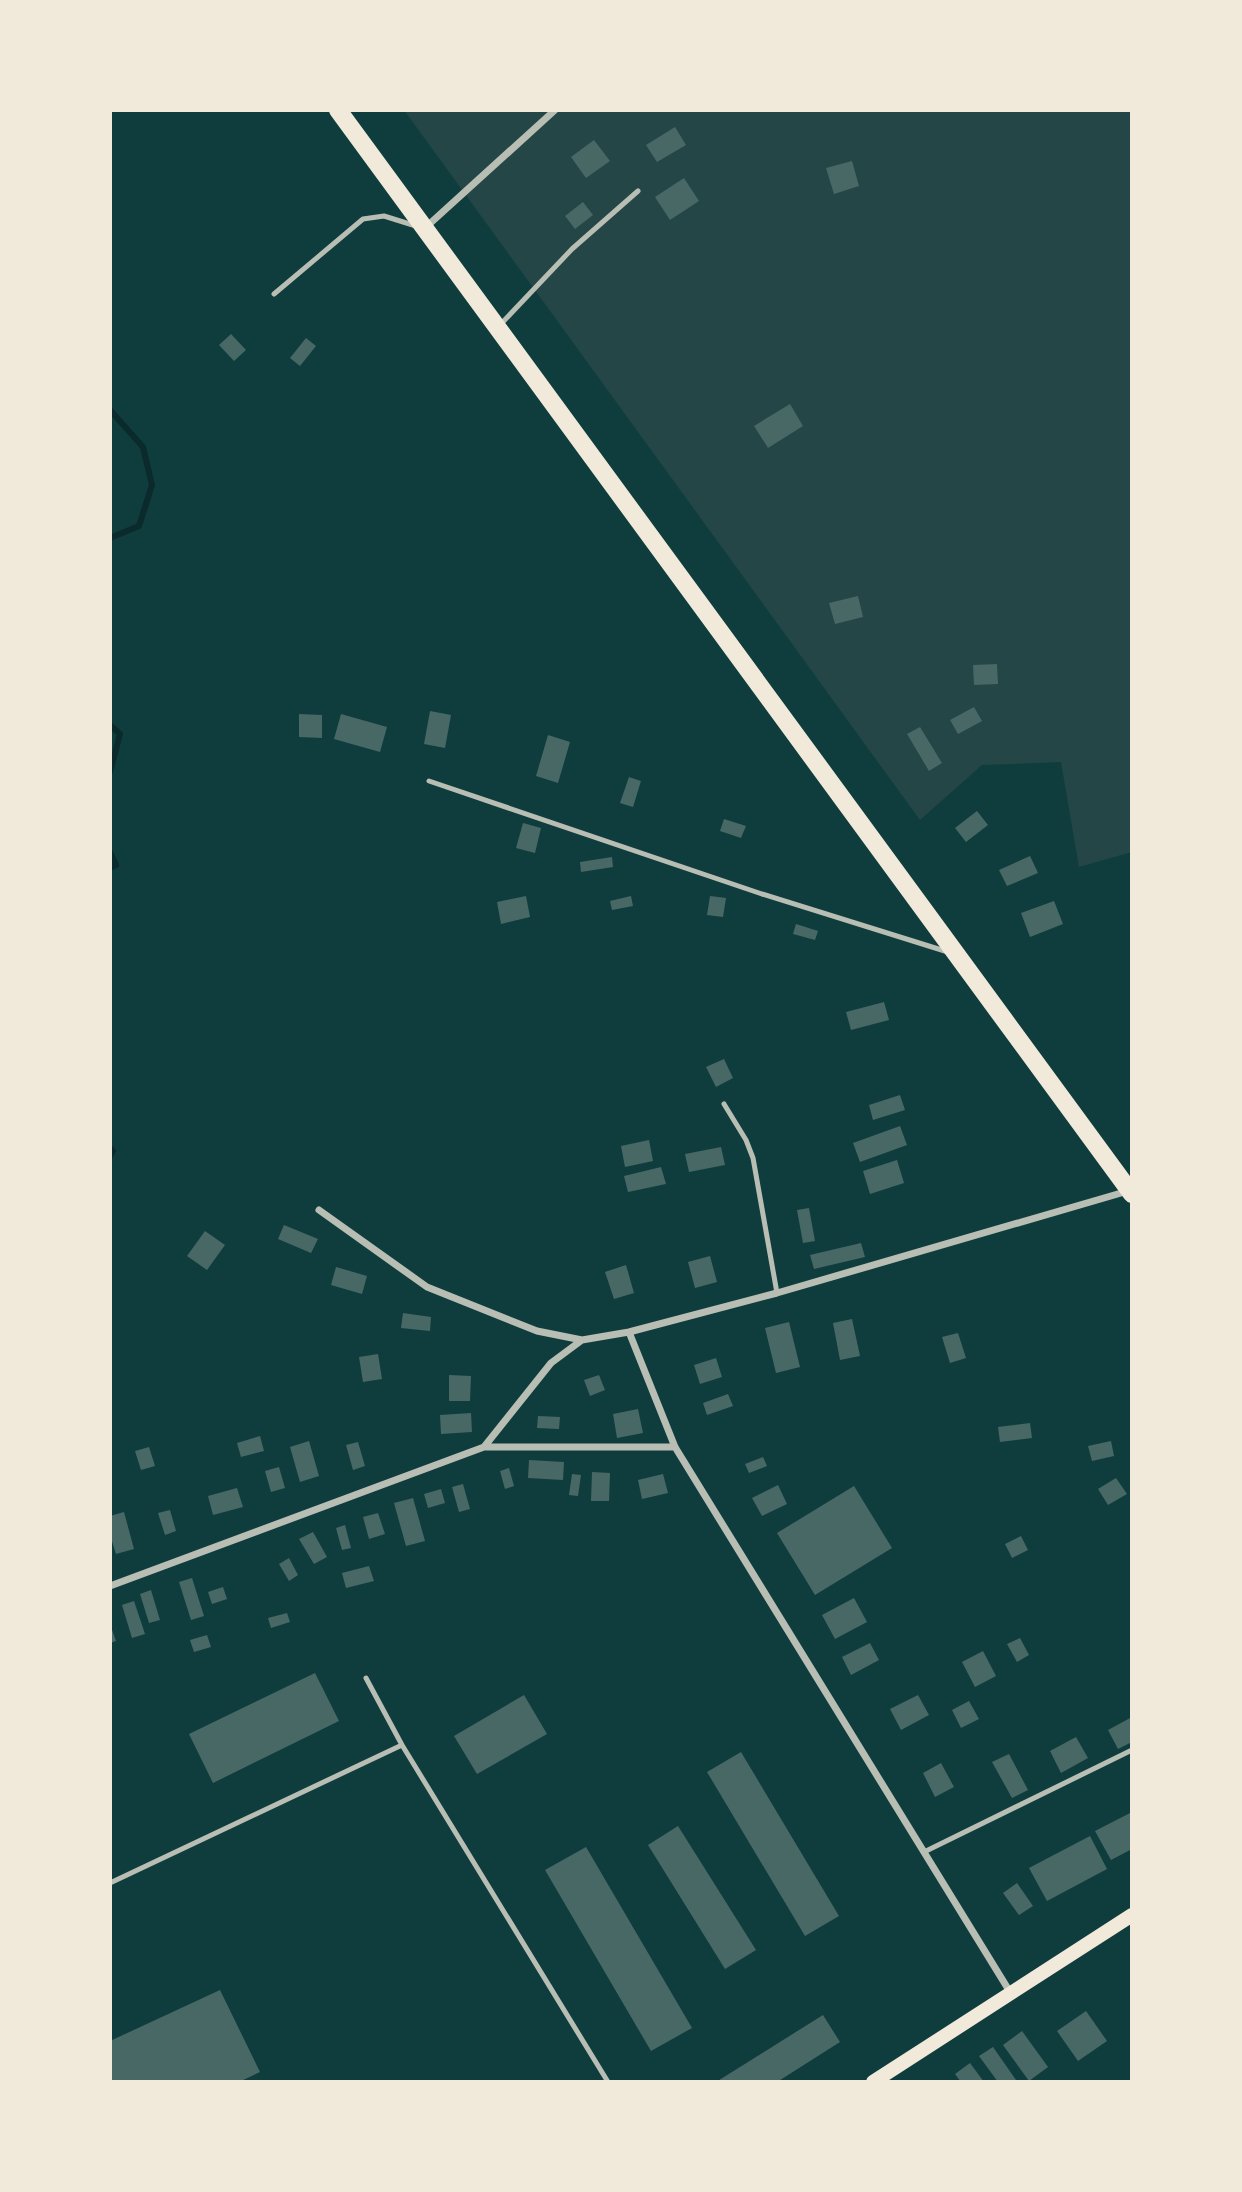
<svg xmlns="http://www.w3.org/2000/svg" width="1242" height="2192" font-family="'Nunito Sans',sans-serif">
<style>
.green{fill:#244646}
.lines{fill:none;stroke-linecap:round;stroke-linejoin:round}
.stream{stroke:#0a2a2b;stroke-width:6}
.building{fill:#486865}
.service{stroke:#b8beb3;stroke-width:5}
.minor{stroke:#b8beb3;stroke-width:7}
.secondary{stroke:#f1e9da;stroke-width:14}
.primary{stroke:#f1e9da;stroke-width:18}
</style>
<rect width="100%" height="100%" fill="#0f3d3e"/>
<path class="green" d="M404,110h728v742l-53,15 -18,-105 -79,3 -62,55z"/>
<g class="lines">
<path class="stream" d="M110,410l33,37 9,38 -13,41 -29,12
M110,725l10,9 -10,38
M110,852l6,13 -6,3
M110,1148l3,3 -3,5"/>
</g>
<path class="building" d="M675,127l11,18 -29,17 -11,-17z
M594,140l16,21 -24,17 -15,-21z
M852,161l7,25 -25,8 -8,-26z
M684,178l15,23 -29,19 -15,-23z
M583,202l10,13 -18,14 -10,-13z
M231,334l15,16 -12,11 -15,-16z
M306,338l10,8 -16,20 -10,-8z
M790,404l13,22 -35,22 -14,-22z
M858,596l5,21 -28,7 -6,-21z
M997,664l1,20 -24,1 -1,-20z
M974,707l8,14 -24,13 -8,-14z
M430,711l21,4 -6,33 -21,-4z
M299,714l23,1v23l-23,-1z
M341,714l46,13 -7,25 -46,-13z
M920,727l22,36 -13,8 -22,-37z
M548,735l22,7 -12,41 -22,-7z
M629,777l12,4 -8,26 -13,-4z
M977,811l11,14 -22,17 -11,-14z
M724,819l22,7 -5,12 -21,-7z
M523,823l18,5 -6,25 -19,-5z
M1030,856l8,17 -31,13 -8,-16z
M612,857l1,10 -32,5 -1,-10z
M526,896l4,21 -29,7 -4,-22z
M631,896l2,10 -21,4 -2,-9z
M710,896l16,2 -3,19 -16,-2z
M1054,901l9,23 -33,13 -9,-24z
M796,924l22,7 -3,9 -22,-6z
M884,1002l5,18 -38,10 -5,-18z
M724,1059l9,19 -17,9 -10,-20z
M900,1095l5,15 -32,10 -4,-15z
M900,1126l7,19 -47,17 -7,-19z
M649,1140l4,21 -28,6 -4,-21z
M721,1147l4,18 -36,7 -4,-18z
M897,1160l7,23 -34,11 -7,-23z
M661,1167l5,17 -38,8 -4,-16z
M809,1208l6,33 -12,2 -6,-33z
M284,1225l34,14 -7,14 -33,-14z
M205,1231l20,14 -18,25 -20,-14z
M861,1243l4,14 -51,12 -4,-14z
M710,1256l7,26 -22,6 -7,-26z
M626,1265l8,28 -20,6 -9,-27z
M336,1267l31,9 -5,18 -31,-9z
M403,1313l28,4 -1,14 -29,-3z
M852,1319l8,37 -20,4 -7,-37z
M789,1322l11,45 -24,6 -11,-45z
M958,1333l8,25 -16,5 -8,-26z
M378,1354l4,25 -19,3 -4,-25z
M716,1358l6,19 -22,7 -6,-19z
M449,1375l22,1 -1,25h-21z
M599,1375l6,15 -15,6 -6,-16z
M728,1394l5,12 -26,9 -4,-12z
M638,1409l5,24 -26,5 -4,-24z
M471,1413l1,19 -31,2 -1,-19z
M538,1416l22,1 -1,12 -22,-1z
M1030,1423l2,15 -32,4 -2,-15z
M260,1436l4,15 -23,6 -4,-14z
M309,1441l10,35 -19,6 -10,-35z
M1111,1441l3,15 -22,5 -4,-15z
M358,1442l7,24 -12,4 -7,-25z
M149,1447l6,19 -14,4 -6,-19z
M763,1457l4,9 -18,7 -4,-9z
M529,1460l35,2 -1,18 -35,-2z
M279,1467l6,21 -14,4 -6,-21z
M509,1468l5,18 -9,3 -5,-18z
M592,1472l18,1 -1,28h-18z
M572,1474l9,1 -3,21 -9,-1z
M663,1474l5,19 -26,6 -4,-19z
M1116,1478l11,16 -19,11 -10,-16z
M463,1484l7,25 -11,3 -7,-25z
M778,1485l9,19 -25,12 -10,-18z
M854,1486l38,62 -77,47 -38,-62z
M237,1488l6,19 -30,8 -5,-19z
M441,1489l4,14 -17,5 -4,-14z
M413,1498l12,43 -19,5 -12,-43z
M170,1510l6,21 -11,4 -7,-22z
M124,1512l10,37 -18,5 -6,-19v-19z
M378,1513l7,21 -16,5 -6,-22z
M345,1525l6,23 -9,2 -6,-22z
M313,1532l14,25 -13,7 -15,-25z
M1021,1536l7,14 -16,8 -7,-14z
M289,1558l9,17 -9,6 -10,-17z
M369,1566l5,15 -28,7 -4,-15z
M192,1578l12,38 -13,4 -12,-38z
M223,1587l4,12 -15,5 -4,-12z
M151,1590l9,30 -11,3 -9,-29z
M854,1598l13,24 -32,17 -13,-24z
M134,1601l11,33 -13,4 -10,-33z
M287,1613l3,9 -19,6 -3,-10z
M110,1624l6,17 -6,2z
M207,1635l4,12 -17,5 -4,-12z
M1020,1638l9,17 -12,7 -10,-18z
M870,1643l9,17 -28,15 -9,-18z
M983,1651l13,25 -21,11 -13,-25z
M315,1673l24,48 -126,62 -24,-49z
M524,1695l23,39 -70,40 -23,-38z
M918,1695l11,20 -28,15 -11,-21z
M969,1701l10,18 -18,9 -9,-18z
M1132,1717v25l-14,7 -10,-19z
M1076,1737l12,21 -27,15 -11,-22z
M741,1752l98,164 -34,20 -98,-164z
M1009,1754l19,36 -16,8 -20,-36z
M941,1763l13,24 -19,10 -12,-24z
M1132,1812v37l-21,11 -16,-29z
M678,1826l78,124 -31,19 -77,-124z
M1090,1836l17,33 -60,32 -18,-33z
M586,1847l106,181 -41,23 -106,-181z
M1017,1883l16,23 -14,9 -16,-22z
M220,1990l40,82 -21,10h-129v-41z
M1086,2011l21,30 -29,20 -21,-30z
M823,2015l17,27 -63,40h-61z
M1022,2031l26,36 -19,14 -26,-36z
M993,2047l23,33 -2,2h-16l-19,-26z
M970,2063l14,19h-23l-6,-8z"/>
<g class="lines">
<path class="service" d="M274,294l89,-75 21,-3 32,10
M499,326l73,-77 66,-58
M429,781l333,113 186,58
M724,1104l22,36 7,18 24,135
M366,1678l36,67 206,337
M924,1852l208,-102
M110,1883l292,-138"/>
<path class="minor" d="M425,228l130,-118
M319,1210l108,77 110,44 45,9
M629,1332l46,115 335,545
M484,1447h191
M110,1586l374,-139 67,-84 31,-23 47,-8 148,-39 351,-102"/>
<path class="secondary" d="M873,2082l259,-167"/>
<path class="primary" d="M338,110l794,1084"/>
</g>
<rect width="1242" height="2192" fill="none" stroke="#f1e9da" stroke-width="224"/>
</svg>
